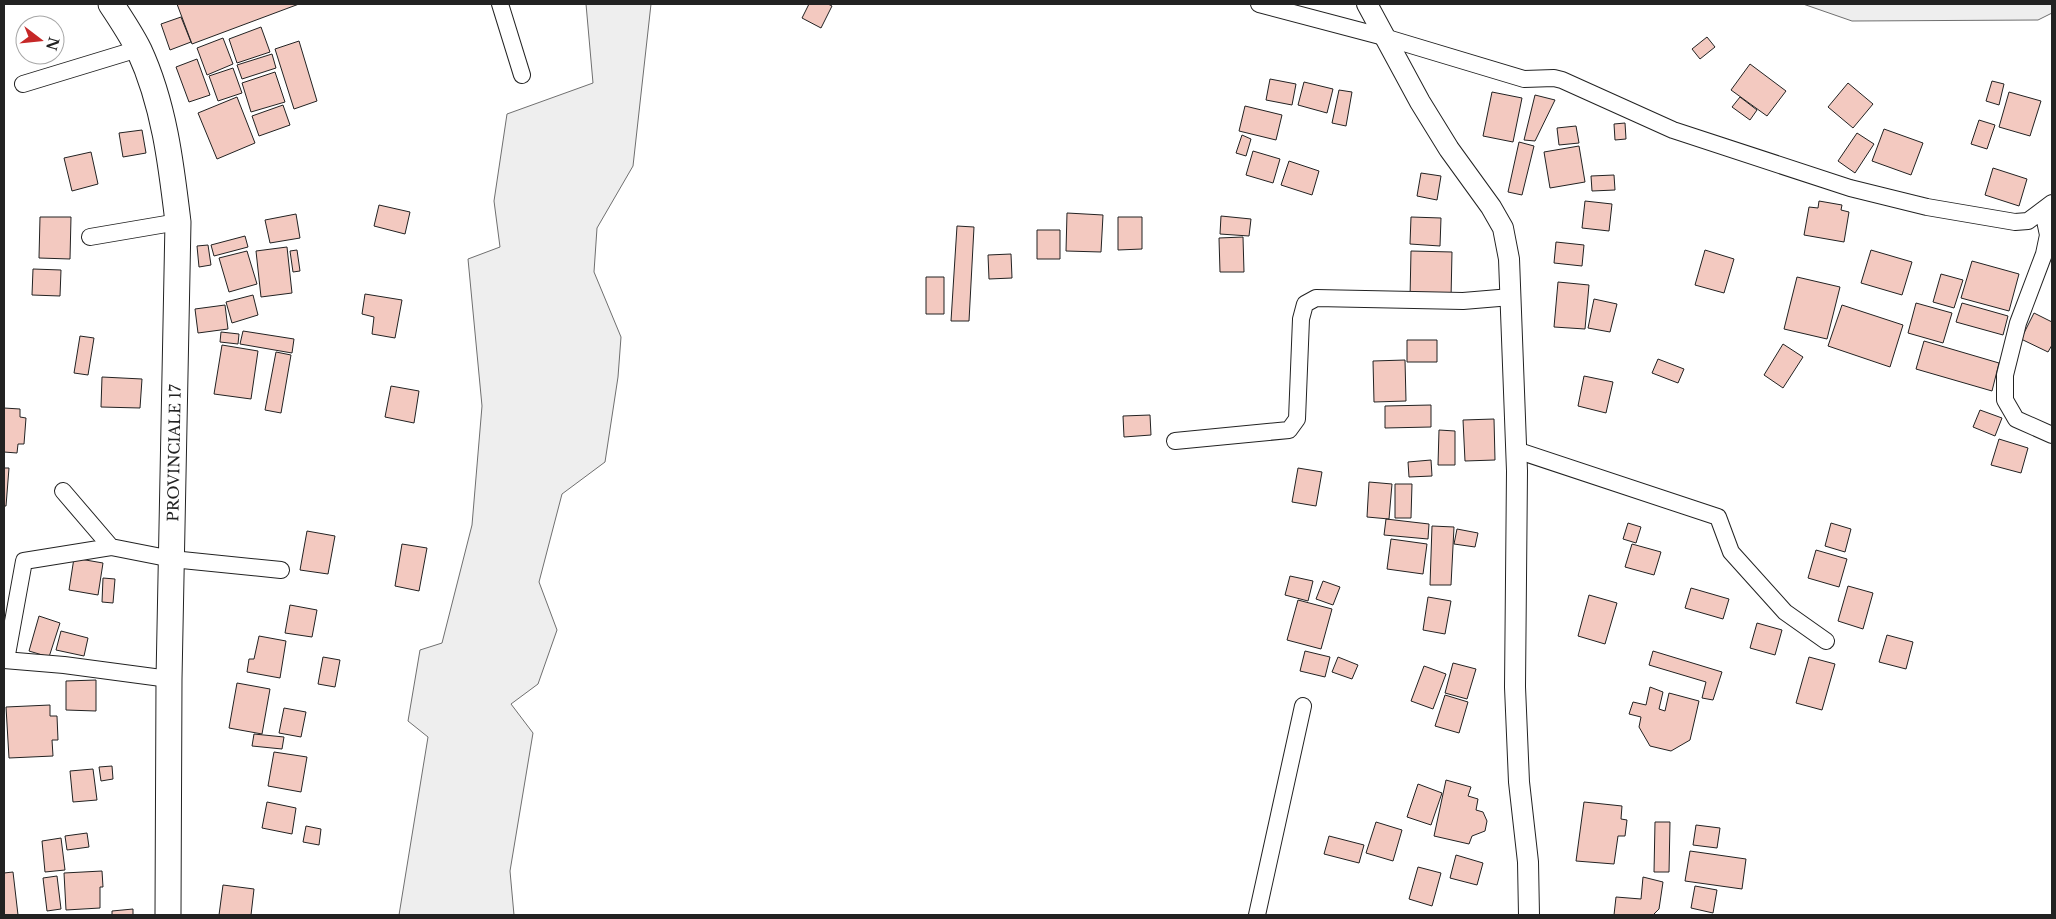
<svg xmlns="http://www.w3.org/2000/svg" width="2056" height="919" font-family="'Libre Baskerville',serif">
<style>
.green{fill:#eee;stroke:#6f6f6f}
.building{fill:#f3c9c0;stroke:#222}
.lines{fill:none;stroke-linecap:round;stroke-linejoin:round}
.minor-casing{stroke:#222;stroke-width:18}
.tertiary-casing{stroke:#222;stroke-width:22}
.primary-casing{stroke:#222;stroke-width:27}
.minor{stroke:#fff;stroke-width:16}
.tertiary{stroke:#fff;stroke-width:20}
.primary{stroke:#fff;stroke-width:25}
.labels{text-anchor:middle;dominant-baseline:central;stroke-width:4;stroke-linejoin:round;paint-order:stroke}
.street-label{font-size:15px;fill:#222;stroke:#fff}
</style>
<rect width="100%" height="100%" fill="#fff"/>
<path class="green" d="M586,4h65l-18,162 -36,62 -3,44 27,65 -3,40 -13,85 -43,32 -23,88 18,48 -19,54 -27,20 22,29 -23,138 4,44h-115l29,-178 -20,-16 12,-71 22,-7 30,-118 10,-119 -14,-147 32,-12 -6,-46 13,-87 86,-31z
M1803,4h249v9l-14,7 -186,1z"/>
<path class="building" d="M177,4h122l-107,40z
M809,4h19l4,2 -11,22 -19,-10z
M181,17l10,25 -21,8 -9,-26z
M261,27l9,25 -33,11 -8,-24z
M1707,37l8,10 -15,12 -8,-10z
M223,38l10,26 -26,11 -10,-27z
M299,41l18,60 -23,8 -19,-60z
M272,54l4,14 -34,11 -5,-14z
M197,59l13,36 -21,7 -13,-35z
M1750,64l36,27 -19,25 -36,-26z
M233,68l9,25 -24,8 -9,-25z
M275,72l10,30 -34,10 -9,-29z
M1270,79l26,5 -4,21 -26,-5z
M1992,81l12,3 -5,21 -13,-4z
M1304,82l29,7 -6,24 -29,-8z
M1848,83l25,21 -20,24 -25,-21z
M1339,90l13,2 -6,34 -14,-3z
M1492,92l30,6 -9,44 -30,-6z
M2009,92l32,9 -11,35 -31,-9z
M1535,95l20,5 -20,41 -11,-1z
M237,97l18,46 -38,16 -19,-46z
M1740,97l17,13 -7,10 -18,-13z
M283,105l7,20 -31,11 -7,-20z
M1245,106l37,9 -6,25 -37,-9z
M1979,120l16,5 -8,24 -16,-5z
M1625,123l1,16 -11,1 -1,-16z
M1576,126l3,17 -20,2 -2,-17z
M1884,129l39,14 -12,32 -39,-14z
M142,130l4,23 -23,4 -4,-24z
M1857,133l17,11 -19,29 -17,-12z
M1242,135l9,4 -5,17 -10,-3z
M1519,142l15,4 -12,49 -14,-3z
M1579,146l6,36 -35,6 -6,-36z
M1253,151l27,8 -7,24 -27,-8z
M91,152l7,32 -26,7 -8,-33z
M1289,161l30,10 -7,24 -31,-10z
M1993,168l34,11 -8,27 -34,-11z
M1421,173l20,3 -4,24 -20,-4z
M1614,175l1,15 -23,1 -1,-15z
M1585,201l27,3 -3,27 -27,-3z
M1819,201l23,4 -1,5 8,2 -5,30 -40,-7 5,-28 9,1z
M379,205l31,7 -5,22 -31,-8z
M1067,213l36,2 -2,37 -35,-1z
M296,214l4,24 -30,5 -5,-23z
M1221,216l30,3 -2,17 -29,-2z
M40,217h31l-1,42 -31,-1z
M1118,217h24v32l-24,1z
M1411,217l30,1 -1,28 -30,-2z
M957,226l17,1 -5,94h-18z
M1037,230h23v29h-23z
M245,236l3,11 -34,9 -3,-11z
M1243,237l1,35h-24l-1,-34z
M1556,242l28,3 -2,21 -28,-3z
M208,245l3,20 -12,2 -2,-21z
M287,247l5,46 -31,4 -5,-46z
M297,250l3,21 -7,1 -3,-21z
M1705,250l29,9 -10,34 -29,-8z
M1871,250l41,12 -10,33 -41,-12z
M247,251l10,33 -28,8 -10,-34z
M1411,251l41,1 -1,47 -41,-1z
M1011,254l1,24 -23,1 -1,-24z
M1972,261l47,13 -10,37 -48,-13z
M33,269l28,1 -1,26 -28,-1z
M1941,274l22,6 -9,28 -21,-6z
M926,277h18v37h-18z
M1797,277l43,10 -13,52 -43,-10z
M1558,282l31,3 -4,44 -31,-2z
M365,294l37,6 -7,38 -23,-4 2,-17 -12,-3z
M253,295l5,20 -26,8 -6,-21z
M1594,299l23,5 -7,28 -22,-4z
M1916,303l36,10 -9,30 -35,-10z
M1962,303l46,13 -5,19 -47,-13z
M225,305l3,24 -30,4 -3,-24z
M1842,305l61,20 -13,42 -62,-21z
M2034,313l18,9v23l-4,7 -27,-13z
M243,331l51,8 -2,14 -52,-9z
M221,332l18,2 -1,10 -18,-2z
M80,336l14,2 -6,37 -14,-2z
M1407,340h30v22h-30z
M1924,341l75,22 -7,28 -76,-22z
M1783,344l20,13 -20,31 -19,-13z
M222,345l36,6 -7,48 -37,-5z
M276,352l15,3 -10,58 -16,-3z
M1658,359l26,10 -6,14 -26,-10z
M1405,360l1,41 -32,1 -1,-41z
M1584,376l29,6 -7,31 -28,-7z
M102,377l40,2 -2,29 -39,-1z
M391,386l28,5 -5,32 -29,-6z
M1431,405v22l-46,1v-22z
M4,408l16,1v8l6,1 -2,26h-6l-1,9 -13,-1z
M1980,410l22,8 -7,18 -22,-9z
M1150,415l1,20 -27,2 -1,-21z
M1494,419l1,41 -30,1 -2,-41z
M1439,430l16,1v34h-17z
M1999,439l29,9 -7,25 -30,-8z
M1431,460l1,16 -23,1 -1,-15z
M4,468h5l-3,38h-2z
M1298,468l24,4 -6,34 -24,-4z
M1369,482l23,2 -3,35 -22,-2z
M1395,484h17l-1,34h-16z
M1386,519l43,5 -1,15 -44,-4z
M1628,523l13,4 -5,16 -13,-4z
M1831,523l20,6 -6,23 -20,-6z
M1432,526l22,1 -3,58h-21z
M1457,529l21,4 -3,14 -21,-3z
M307,531l28,5 -7,38 -28,-4z
M1391,539l36,5 -4,30 -36,-5z
M402,544l25,4 -8,43 -24,-5z
M1632,544l29,8 -7,23 -29,-8z
M1816,550l31,9 -8,28 -31,-9z
M74,558l29,5 -5,32 -29,-5z
M1290,576l23,5 -5,20 -23,-6z
M103,578l12,1 -2,24 -11,-1z
M1323,581l17,6 -7,18 -17,-6z
M1848,586l25,7 -10,36 -25,-8z
M1691,588l38,11 -6,20 -38,-11z
M1589,595l28,8 -12,41 -27,-8z
M1428,597l23,4 -6,33 -22,-4z
M1298,600l34,9 -11,40 -34,-9z
M290,605l27,5 -5,27 -27,-4z
M39,616l21,7 -11,34 -20,-6z
M1757,623l25,7 -7,25 -25,-7z
M61,631l27,7 -4,18 -28,-6z
M1887,635l26,7 -7,27 -27,-7z
M259,636l27,5 -6,37 -33,-6 2,-13h5z
M1305,651l25,6 -5,20 -25,-6z
M1653,651l69,21 -9,28 -11,-2 4,-16 -57,-17z
M323,657l17,3 -5,27 -17,-3z
M1338,657l20,8 -6,14 -20,-7z
M1809,657l26,7 -13,46 -26,-7z
M1453,663l23,6 -9,30 -22,-6z
M1424,666l22,8 -13,35 -22,-8z
M96,680v31l-30,-1v-29z
M237,683l33,6 -8,45 -33,-6z
M1650,687l13,5 -4,17 6,2 4,-18 30,8 -9,39 -19,11 -21,-5 -11,-19 2,-10 -12,-3 4,-12 13,3z
M1445,695l23,7 -9,31 -24,-7z
M50,705v11h7l1,24h-6l1,16 -44,2 -3,-51z
M284,708l22,4 -5,25 -22,-4z
M254,734l30,3 -2,12 -30,-3z
M274,752l33,5 -6,35 -33,-6z
M112,766l1,13 -12,2 -2,-14z
M93,769l4,31 -24,2 -3,-31z
M1446,780l25,7 -3,9 10,3 -2,11 7,2 4,9 -2,10 -13,5 -3,8 -35,-8z
M1418,784l24,9 -11,32 -24,-8z
M267,802l29,6 -4,26 -30,-6z
M1584,802l38,4 -1,13 6,1 -2,16h-7l-4,28 -38,-3z
M1376,822l26,8 -9,31 -27,-8z
M1655,822h15l-1,50h-15z
M1696,825l24,3 -3,20 -24,-3z
M306,826l15,3 -2,16 -16,-3z
M87,833l2,14 -22,3 -2,-14z
M1329,836l35,9 -5,18 -35,-9z
M61,838l4,32 -20,2 -3,-31z
M1690,851l56,8 -4,30 -57,-8z
M1456,855l27,8 -6,22 -27,-7z
M1418,867l23,6 -9,33 -23,-7z
M102,871l1,16h-3v21l-34,2 -2,-37z
M13,872l5,43h-14v-42z
M57,876l4,33 -14,2 -4,-33z
M1643,877l20,5 -4,27 -6,6h-39l2,-18 25,2z
M223,885l31,4 -3,26h-32z
M1695,886l22,4 -4,23 -22,-5z
M133,909v6h-21v-4z"/>
<g class="lines">
<g class="minor-casing">
<path id="minor" d="M500,4l22,71
M1259,4l125,33 140,42 30,-1 8,2 111,50 177,58 77,19 88,15 13,-1 24,-18
M23,84l115,-35
M2043,211l5,24 -4,19 -26,69 -13,52v25l11,19 36,16
M90,237l88,-15
M1175,441l114,-11 8,-11 4,-100 4,-15 11,-6 147,3 48,-4
M1516,450l202,67 13,35 54,60 41,29
M63,491l48,56 61,12 109,11
M4,660l60,5 105,14
M6,660l18,-99 87,-14
M1257,915l46,-209"/>
</g>
<g class="tertiary-casing">
<path id="tertiary" d="M1367,4l53,98 29,47 42,58 12,21 6,31 8,212 -2,216 4,95 9,80 1,53"/>
</g>
<g class="primary-casing">
<path id="primary" d="M111,4c10,15 20,30 28,46 25,54 32,113 39,172l-9,457 -1,236"/>
</g>
<use href="#minor" class="minor"/>
<use href="#tertiary" class="tertiary"/>
<use href="#primary" class="primary"/>
</g>
<g class="labels">
<g class="street-label">
<text transform="translate(174 453) rotate(-89)">PROVINCIALE 17</text>
</g>
</g>
<rect width="2056" height="919" fill="none" stroke="#222222" stroke-width="10"/>
<g transform="translate(40 40) rotate(106)"><circle r="24" fill="#ffffff" stroke="#a7a7a7"/>
<path d="M0-4L9 19L0 12L-9 19Z" fill="#c62828"/>
<text y="-8" font-size="14" font-weight="bold" text-anchor="middle" fill="#222222">N</text>
</g>
</svg>
